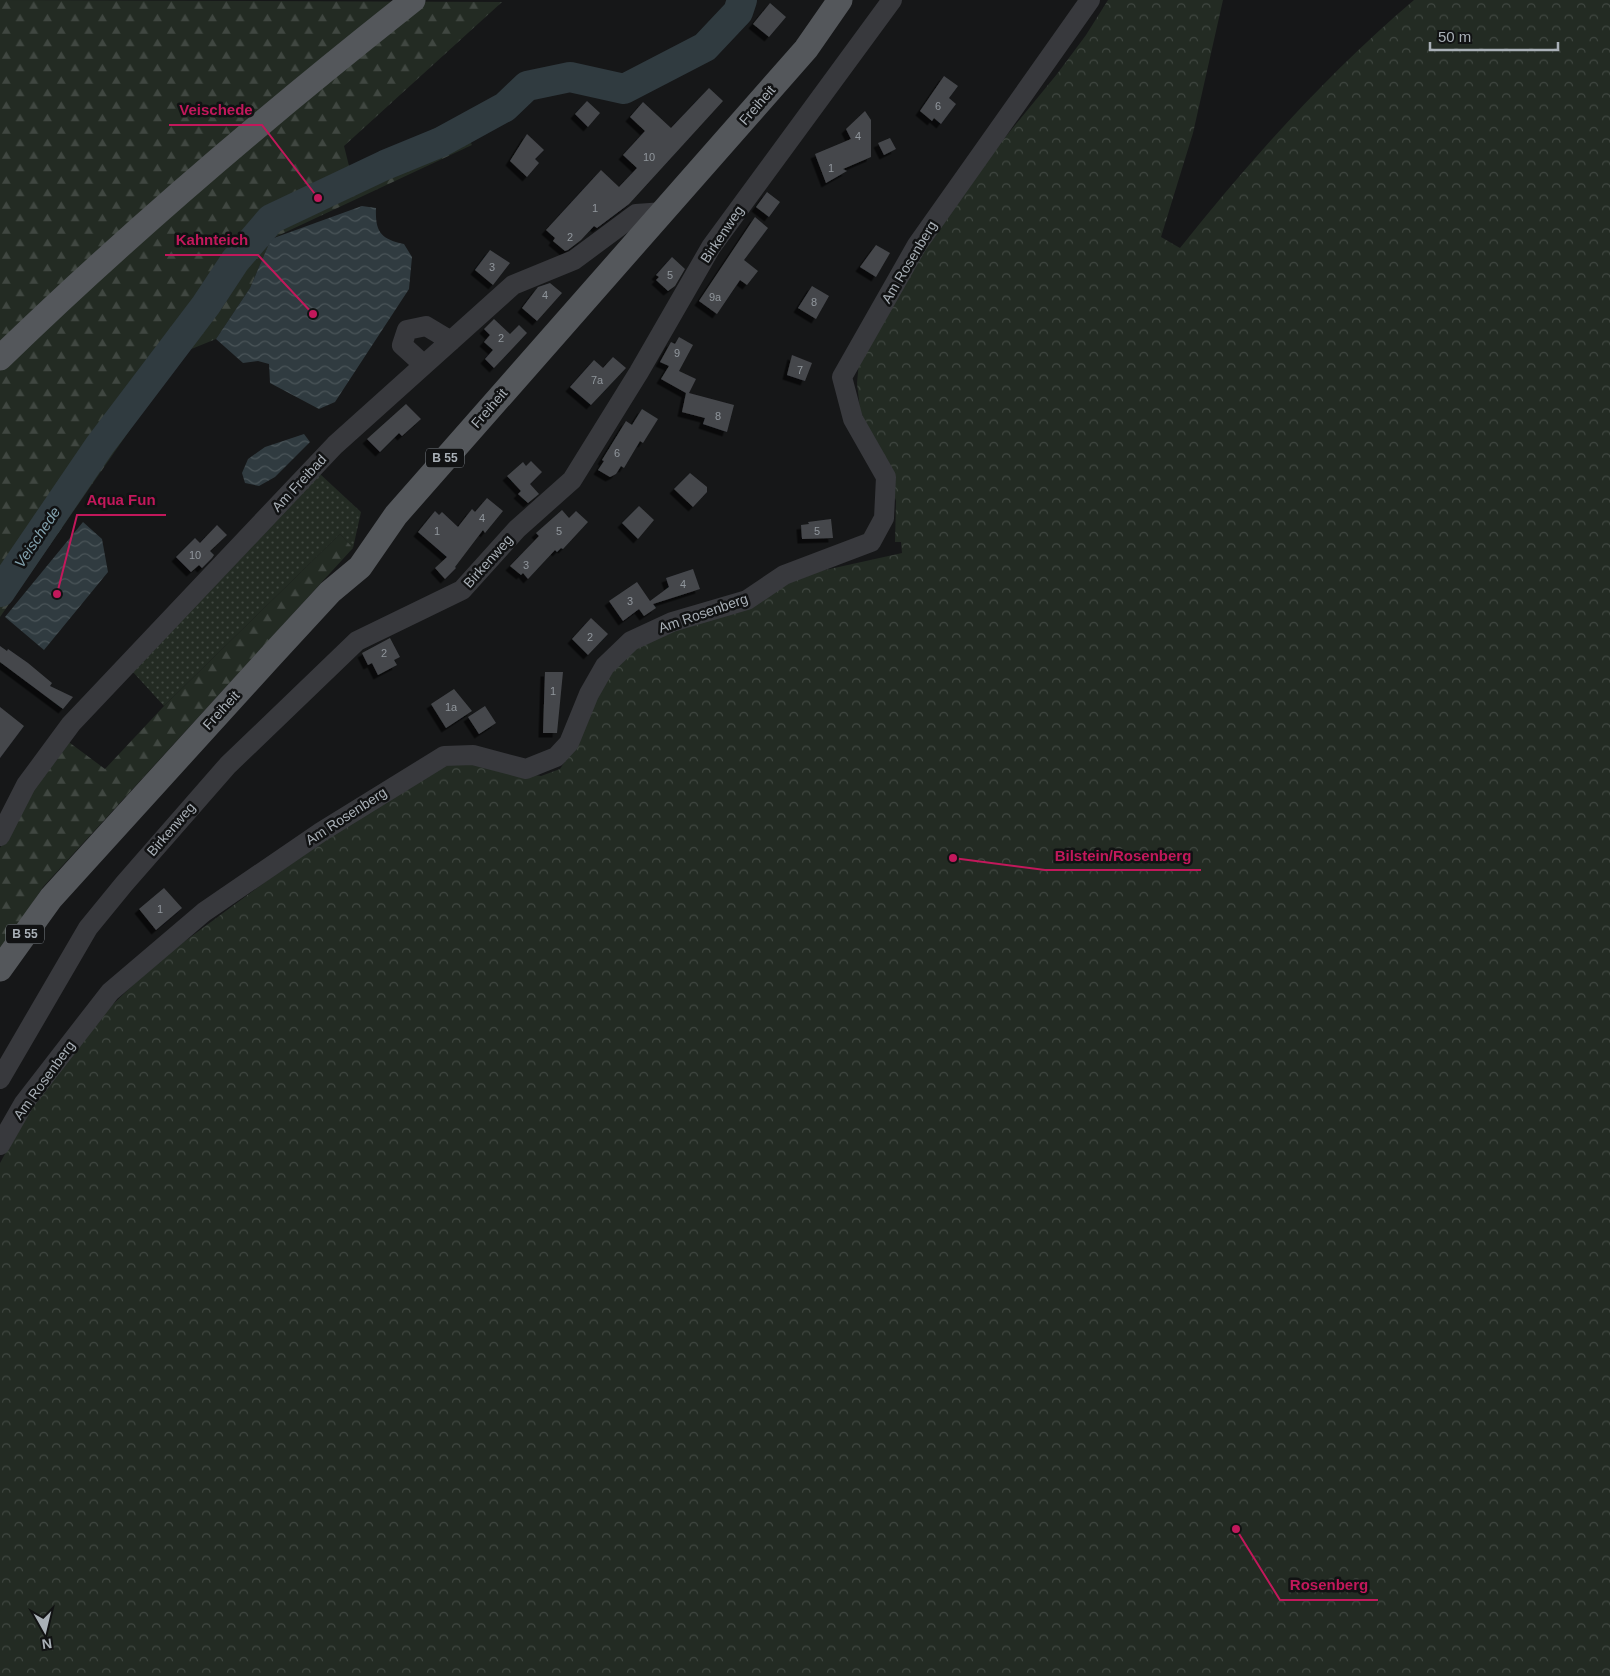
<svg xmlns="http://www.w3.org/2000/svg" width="1610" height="1676" font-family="Arial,sans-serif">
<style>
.grass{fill:url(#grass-dots)}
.forest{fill:url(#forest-firs)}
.park{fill:url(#park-crowns)}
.water{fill:url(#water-waves)}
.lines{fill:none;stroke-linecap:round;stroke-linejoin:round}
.river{stroke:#303b40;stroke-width:30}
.building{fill:#45474b;filter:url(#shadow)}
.minor{stroke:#38393d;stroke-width:20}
.major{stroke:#54575b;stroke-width:25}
.labels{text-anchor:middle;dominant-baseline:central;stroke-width:5;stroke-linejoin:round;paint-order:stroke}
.number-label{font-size:11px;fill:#90969c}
.shield{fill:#111213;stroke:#7b8186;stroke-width:1}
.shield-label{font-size:12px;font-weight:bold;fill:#a9b0b7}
.street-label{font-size:14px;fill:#a9b0b7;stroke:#111213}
.water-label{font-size:15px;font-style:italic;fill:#83a3af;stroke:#111213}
.leader{fill:none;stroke:#c2185b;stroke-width:2}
.callout-dot{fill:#c2185b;stroke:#111213;stroke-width:2}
.callout-label{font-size:15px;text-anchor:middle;font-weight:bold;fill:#c2185b;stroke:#111213;stroke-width:5;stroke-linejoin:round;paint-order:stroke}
</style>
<defs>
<pattern id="grass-dots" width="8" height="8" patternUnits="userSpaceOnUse" patternTransform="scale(1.25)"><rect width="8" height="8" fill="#232b23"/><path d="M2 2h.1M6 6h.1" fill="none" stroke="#404741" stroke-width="1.8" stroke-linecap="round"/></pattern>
<pattern id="forest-firs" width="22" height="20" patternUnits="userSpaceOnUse" patternTransform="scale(1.25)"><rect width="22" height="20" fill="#232b23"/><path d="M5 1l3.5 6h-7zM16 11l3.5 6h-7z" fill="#404741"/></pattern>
<pattern id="park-crowns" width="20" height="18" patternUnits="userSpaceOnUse" patternTransform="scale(1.25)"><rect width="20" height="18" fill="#232b23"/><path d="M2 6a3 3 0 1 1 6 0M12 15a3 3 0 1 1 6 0" fill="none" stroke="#404741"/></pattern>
<pattern id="water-waves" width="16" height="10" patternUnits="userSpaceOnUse" patternTransform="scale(1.25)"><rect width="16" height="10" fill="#303b40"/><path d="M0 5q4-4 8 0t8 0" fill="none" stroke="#4b5559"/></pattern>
<filter id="shadow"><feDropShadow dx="-4.5" dy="4.5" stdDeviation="0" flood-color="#0009"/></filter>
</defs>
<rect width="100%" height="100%" fill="#161718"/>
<path class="grass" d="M320,474l41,38 -8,36 -13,-14 -176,172 -32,-35z"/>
<path class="forest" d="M0,0l502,2 -158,144 6,24 108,-53 14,28 -201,94 -21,49 -34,51 -32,13 -184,265z
M340,534l13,14 -310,339 -43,65v-104l22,-45 44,-63 39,29 59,-63z"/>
<path class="park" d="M1108,0h115l-30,133 -32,104 19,11c71,-89 147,-174 234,-248h196v1676h-1610v-513l32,-58 77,-97 49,-47 217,-160 68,-35 25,-3 73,13 19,-7 19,-29 16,-41 23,-40 30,-25 159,-60 95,-21 -1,-11h-6l1,-41 -11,-34 -25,-57 -3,-27 3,-32 92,-149 105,-128 29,-39z"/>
<path class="water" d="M362,206l14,2c-1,24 5,31 28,36l8,13 -3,32 -74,113 -16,7 -49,-26 -1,-19 -11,-3 -15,2 -27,-24 34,-51 21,-49z
M304,434l6,8 -35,35 -16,9 -14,-3 -3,-10 6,-14 17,-12z
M83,522l19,17 6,33 -64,78 -39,-33z"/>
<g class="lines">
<path class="river" d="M0,592l100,-147 106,-140 29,-44 36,-42 114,-54 56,-23 64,-35 22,-21 43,-9 54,12 81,-42 33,-35 4,-12"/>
</g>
<path class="building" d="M770,3l16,14 -17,20 -16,-13z
M944,76l14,10 -9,12 7,6 -15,20 -7,-6 -2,3 -12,-10z
M709,88l14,13 -94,103 -32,24 -3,-2 -13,14 -13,10 -3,1 -12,-10 2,-3 -9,-8 55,-60 18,17 18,-19 -14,-13 22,-24 -15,-14 13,-15 28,26z
M587,101l13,12 -12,14 -13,-13z
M865,111l6,9v37l-28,12 4,2 -21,12 -11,-29 36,-15 -5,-10z
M527,134l17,16 -9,9 4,4 -12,14 -17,-16z
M890,138l6,11 -12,6 -6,-12z
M767,192l13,10 -11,15 -13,-10z
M755,217l13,11 -24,32 14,11 -11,14 -7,-5 -23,34 -18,-13z
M876,245l14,8 -14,24 -16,-10z
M490,250l20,13 -17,22 -18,-15z
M672,257l13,12 -10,17 -7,5 -12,-11 3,-3 -3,-2z
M550,283l12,10 -25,28 -15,-13 16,-21z
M812,286l17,10 -13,23 -18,-11z
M494,319l16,15 9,-9 8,8 -33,35 -9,-9 8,-9 -9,-8 6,-7 -6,-6z
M679,337l14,8 -14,26 17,8 -7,14 45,12 -7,27 -24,-8 2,-6 -23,-6 4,-19 -25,-14 8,-13 -9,-4 11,-20 4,2z
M792,355l20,8 -7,18 -18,-6z
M613,357l13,11 -35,37 -21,-18 24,-27 9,8z
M406,404l15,15 -19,17 -3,-3 -19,19 -13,-13z
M642,409l16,10 -15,24 -3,-2 -16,27 -3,-2 -5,8 -6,3 -12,-7 6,-9 -2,-1 24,-39 6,4z
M531,461l11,11 -12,12 9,10 -11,9 -10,-9 3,-3 -14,-15 16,-14 3,4z
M690,473l17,14v5l-14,15 -19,-18z
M487,498l16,13 -18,22 -2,-3 -28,37 1,1 -11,11 -10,-11 12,-11 -29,-25 17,-21 4,4 3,-3 16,15 14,-18 3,3z
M639,506l15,14 -16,19 -16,-16z
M562,510l7,8 7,-7 12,11 -25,27 -2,-1 -4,4 -2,-2 -27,29 -5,-6 -2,2 -11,-9 29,-30 -3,-3z
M831,519l2,19 -31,1 -1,-14 8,-1 -1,-2z
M217,525l10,10 -17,16 4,4 -2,3 -10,10 -3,-3 -8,7 -15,-15 19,-19 5,5z
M693,569l7,20 -47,15 3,4 -12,8 -5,-7 -16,12 -14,-20 28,-19 13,19 19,-14 -3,-9z
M591,618l17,16 -20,21 -16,-16z
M390,638l10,19 -6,3 3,5 -19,10 -6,-12 -4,2 -6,-12z
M0,646l7,5 1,-2 20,14 24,20 -2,3 23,11 -10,12 -63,-47z
M545,672h18l-6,61h-14z
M454,689l18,22 -26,17 -15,-24z
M485,706l11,17 -17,11 -11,-17z
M0,707l24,19 -24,32z
M164,888l18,20 -26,22 -17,-21z"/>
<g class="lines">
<path class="minor" d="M424,365l-22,-20 5,-15 19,-4 25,15
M0,836l26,-51 45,-61 264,-279 178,-160 61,-25 62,-46 28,-2
M0,1079l88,-151 36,-44 104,-119 129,-124 105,-51 55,-61 55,-49 67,-108 72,-125 181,-247
M0,1145l24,-42 86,-111 94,-80 117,-80 123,-76 29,-1 53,14 30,-12 13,-14 20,-49 16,-28 26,-25 41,-19 75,-22 37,-25 87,-33 13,-24 2,-41 -33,-58 -11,-42 75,-132 173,-245"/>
<path class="major" d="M0,358c131,-127 270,-245 413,-358
M0,969l51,-71 219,-241 60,-65 30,-25 36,-52 410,-466 34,-49"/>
</g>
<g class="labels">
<g class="number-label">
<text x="938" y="106">6</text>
<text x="858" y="136">4</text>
<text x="649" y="157">10</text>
<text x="831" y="168">1</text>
<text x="595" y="208">1</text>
<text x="570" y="237">2</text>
<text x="492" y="267">3</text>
<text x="670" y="275">5</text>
<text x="545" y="295">4</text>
<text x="715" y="297">9a</text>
<text x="814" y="302">8</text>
<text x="501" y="338">2</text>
<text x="677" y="353">9</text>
<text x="800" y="370">7</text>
<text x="597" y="380">7a</text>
<text x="718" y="416">8</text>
<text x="617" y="453">6</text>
<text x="482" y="518">4</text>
<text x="437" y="531">1</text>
<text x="559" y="531">5</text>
<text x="817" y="531">5</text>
<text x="195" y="555">10</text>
<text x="526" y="565">3</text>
<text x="683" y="584">4</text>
<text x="630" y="601">3</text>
<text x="590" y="637">2</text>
<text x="384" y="653">2</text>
<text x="553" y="691">1</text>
<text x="451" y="707">1a</text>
<text x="160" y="909">1</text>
</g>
<g class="shield">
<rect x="426" y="448.5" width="38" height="19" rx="4"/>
<rect x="6" y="924.5" width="38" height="19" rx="4"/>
</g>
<g class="shield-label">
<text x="445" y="458">B 55</text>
<text x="25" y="934">B 55</text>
</g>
<g class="street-label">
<text transform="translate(757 105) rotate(-49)">Freiheit</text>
<text transform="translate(722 234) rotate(-56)">Birkenweg</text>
<text transform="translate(909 262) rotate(-59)">Am Rosenberg</text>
<text transform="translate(489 408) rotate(-49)">Freiheit</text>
<text transform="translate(299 483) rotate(-47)">Am Freibad</text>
<text transform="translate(488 561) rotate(-48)">Birkenweg</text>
<text transform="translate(703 613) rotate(-19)">Am Rosenberg</text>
<text transform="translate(221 710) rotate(-48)">Freiheit</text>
<text transform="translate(346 816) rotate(-33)">Am Rosenberg</text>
<text transform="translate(171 829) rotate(-49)">Birkenweg</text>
<text transform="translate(44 1080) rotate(-54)">Am Rosenberg</text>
</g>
<g class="water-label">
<text transform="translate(37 537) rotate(-56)">Veischede</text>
</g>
</g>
<path class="leader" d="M318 198L262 125H169M313 314L258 255H165M57 594L77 515H166M953 858L1045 870H1201M1236 1529L1280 1600H1378"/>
<g class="callout-dot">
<circle cx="318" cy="198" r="5"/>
<circle cx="313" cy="314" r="5"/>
<circle cx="57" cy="594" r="5"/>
<circle cx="953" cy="858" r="5"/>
<circle cx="1236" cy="1529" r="5"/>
</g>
<g class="callout-label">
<text x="216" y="115">Veischede</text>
<text x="212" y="245">Kahnteich</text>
<text x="121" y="505">Aqua Fun</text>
<text x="1123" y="861">Bilstein/Rosenberg</text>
<text x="1329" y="1590">Rosenberg</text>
</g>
<g transform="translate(45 1631) rotate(172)" stroke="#111213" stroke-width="4" paint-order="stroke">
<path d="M0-4L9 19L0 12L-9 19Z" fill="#a9b0b7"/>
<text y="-8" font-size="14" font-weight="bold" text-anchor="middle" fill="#a9b0b7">N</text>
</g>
<path d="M1430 42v8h128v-8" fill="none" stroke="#a9b0b7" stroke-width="2.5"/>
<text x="1438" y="42" font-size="15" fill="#a9b0b7" stroke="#111213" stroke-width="4" paint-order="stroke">50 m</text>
</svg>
